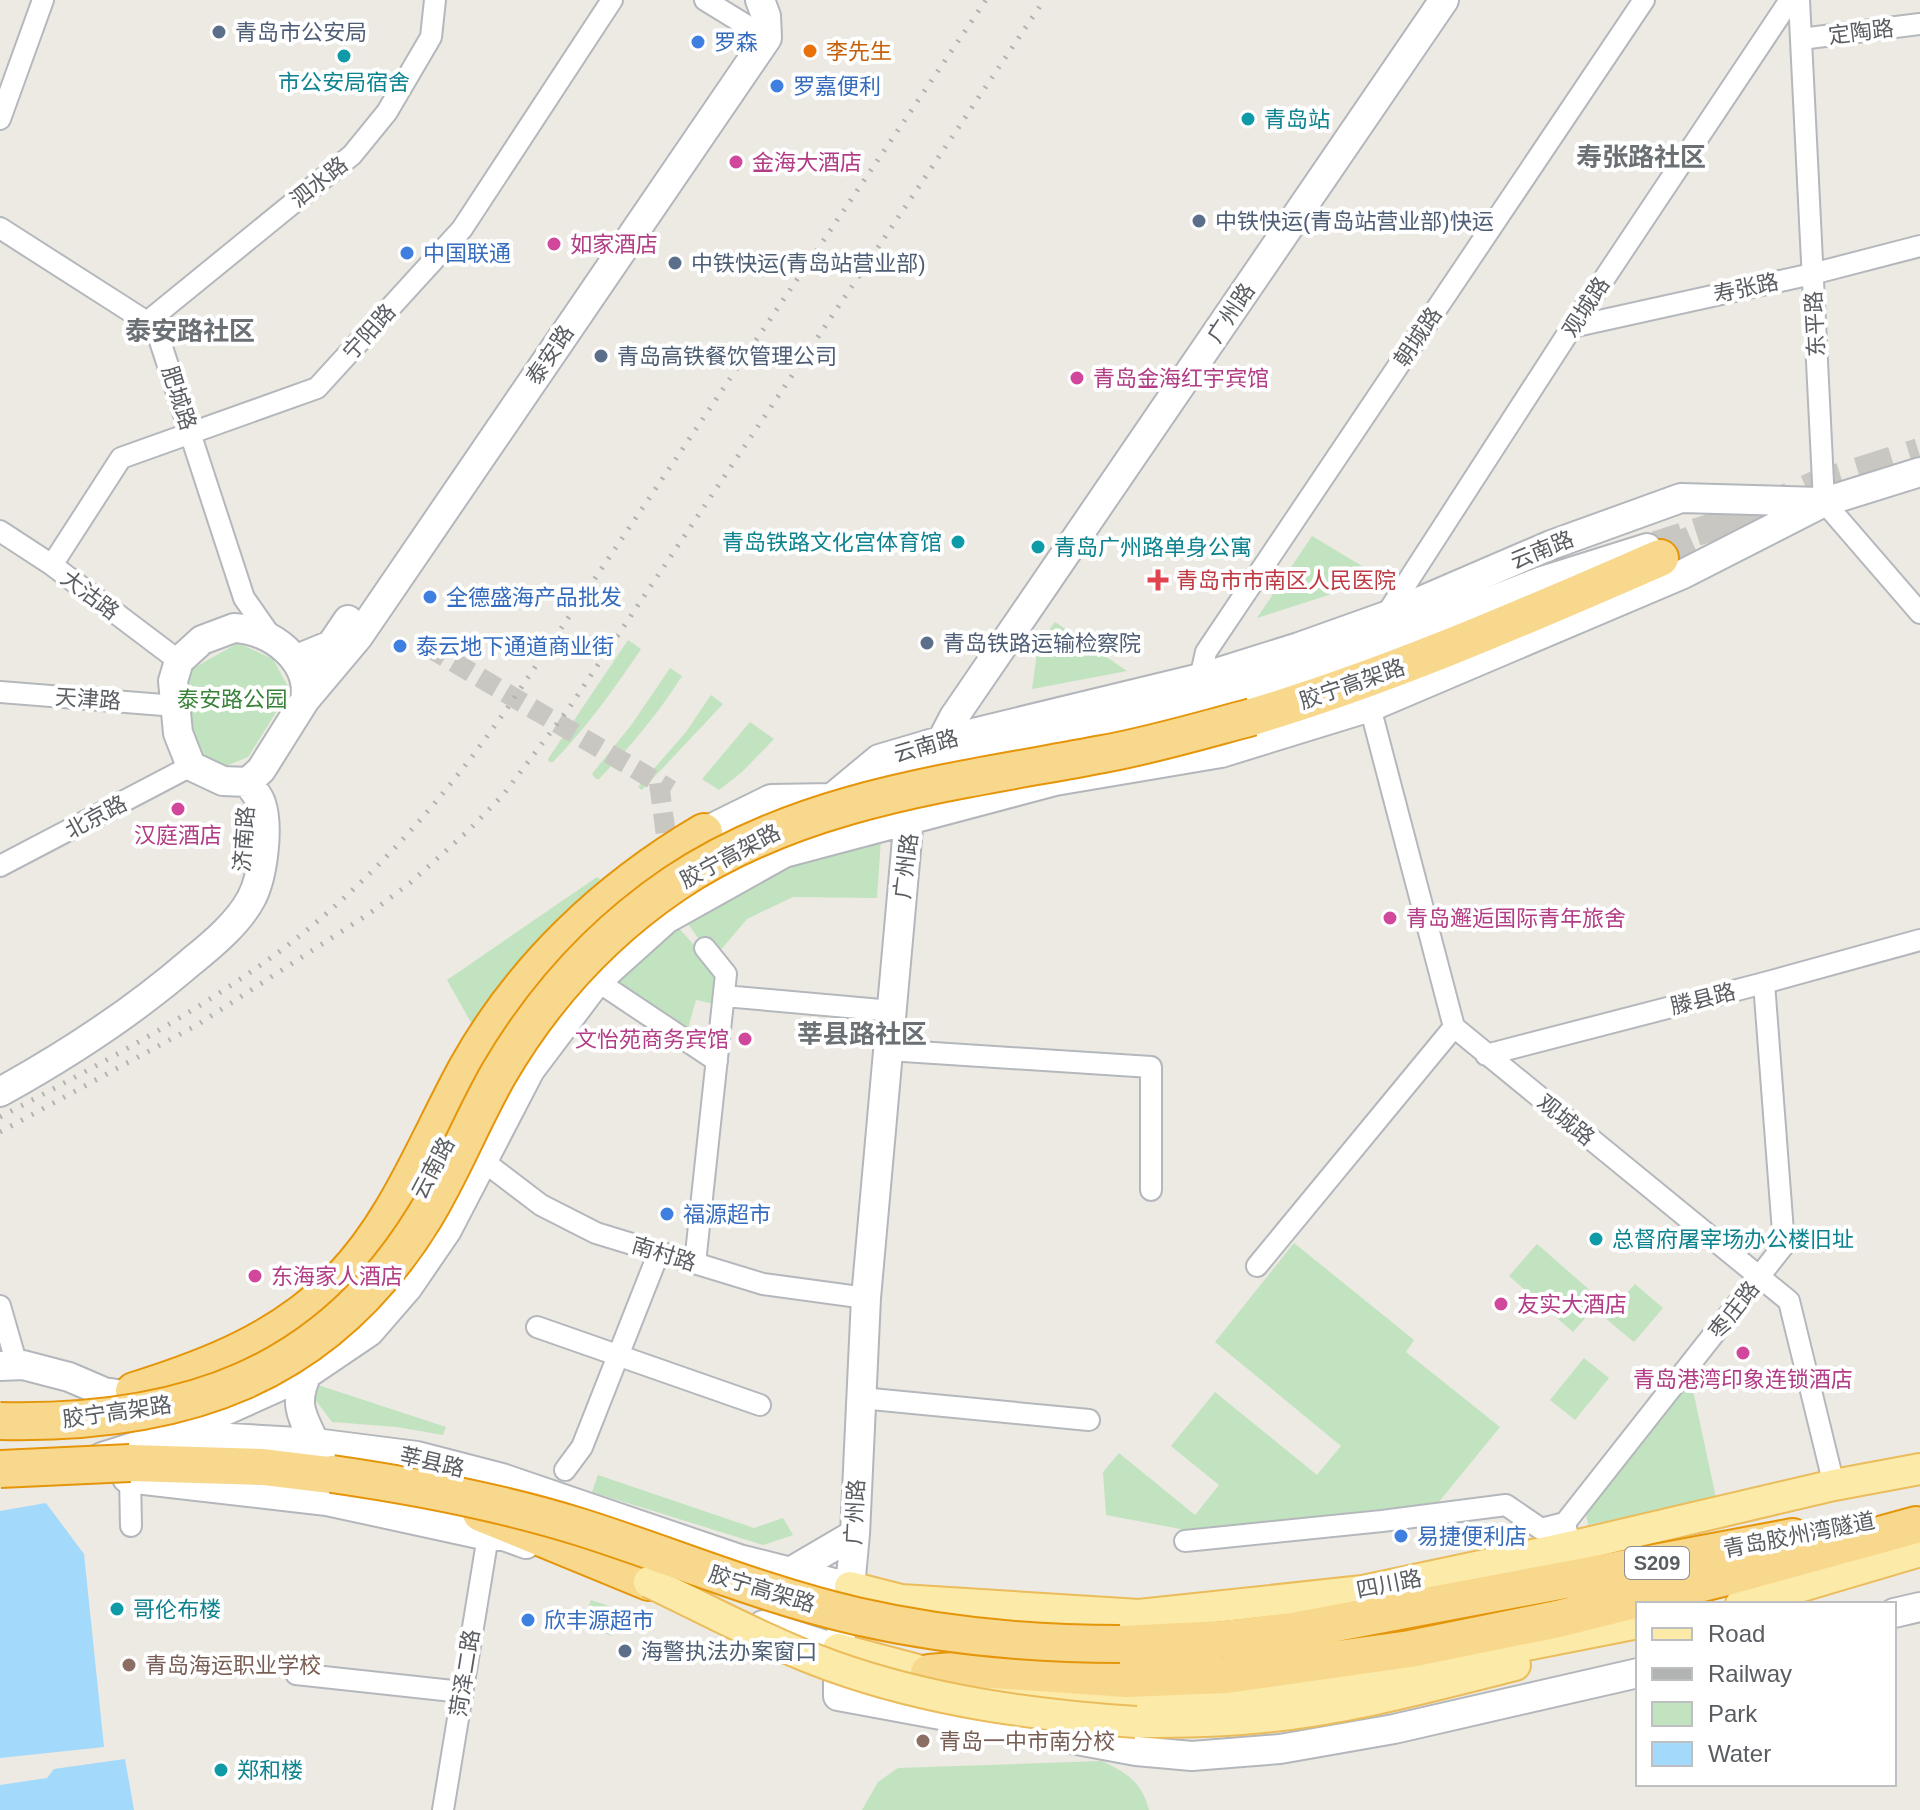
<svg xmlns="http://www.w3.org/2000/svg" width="1920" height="1810" font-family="Helvetica,'Noto Sans SC',sans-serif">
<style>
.green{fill:#c1e3bf}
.water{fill:#a3d9fb}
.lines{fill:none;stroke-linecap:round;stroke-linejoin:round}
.street-tunnel{stroke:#c8c7c2;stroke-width:20;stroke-dasharray:20 10;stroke-linecap:butt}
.secondary-tunnel{stroke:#c8c7c2;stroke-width:28;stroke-dasharray:28 14;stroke-linecap:butt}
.highway-tunnel{stroke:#c8c7c2;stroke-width:36;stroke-dasharray:36 18;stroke-linecap:butt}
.street-casing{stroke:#b4b8bc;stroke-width:24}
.secondary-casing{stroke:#b3b7bc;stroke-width:32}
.primary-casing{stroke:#ebbc5c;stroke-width:34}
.highway-casing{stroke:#e59509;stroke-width:40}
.street{stroke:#fff;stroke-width:20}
.secondary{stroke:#fff;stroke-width:28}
.primary{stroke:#fceaa8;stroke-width:30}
.highway{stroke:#f8d88d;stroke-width:36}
.rail{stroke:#b1b2b2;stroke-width:5;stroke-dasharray:2 10;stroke-linecap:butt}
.primary-bridge-casing{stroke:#ebbc5c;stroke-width:34;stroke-linecap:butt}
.highway-bridge-casing{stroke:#e59509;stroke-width:40;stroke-linecap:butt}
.primary-bridge{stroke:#fceaa8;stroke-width:30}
.highway-bridge{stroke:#f8d88d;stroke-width:36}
.service-dot{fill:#5c6f8a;stroke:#fff;stroke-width:3}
.shop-dot{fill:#3f7fe0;stroke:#fff;stroke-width:3}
.food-dot{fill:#e8710a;stroke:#fff;stroke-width:3}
.culture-dot{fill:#0f9aa8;stroke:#fff;stroke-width:3}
.hotel-dot{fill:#d1479c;stroke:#fff;stroke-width:3}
.health-dot{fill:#e0444e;stroke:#fff;stroke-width:3}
.education-dot{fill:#8d6e63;stroke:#fff;stroke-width:3}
.labels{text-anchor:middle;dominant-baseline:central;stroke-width:8;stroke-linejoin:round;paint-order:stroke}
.shield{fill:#fff;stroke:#8c8e91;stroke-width:2}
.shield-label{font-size:20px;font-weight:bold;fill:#5a5e62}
.service-label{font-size:22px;fill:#4e5e75;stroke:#fff;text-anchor:start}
.street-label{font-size:22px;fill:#5a5e62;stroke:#fff}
.shop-label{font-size:22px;fill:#366cbe;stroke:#fff;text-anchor:start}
.food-label{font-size:22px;fill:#c56008;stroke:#fff;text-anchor:start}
.culture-label{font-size:22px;fill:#0d838f;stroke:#fff;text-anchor:start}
.hotel-label{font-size:22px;fill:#b23c85;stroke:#fff;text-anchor:start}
.health-label{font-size:22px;fill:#be3a42;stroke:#fff;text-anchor:start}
.park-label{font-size:22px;fill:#388338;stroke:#fff}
.education-label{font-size:22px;fill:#785e54;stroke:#fff;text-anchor:start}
.quarter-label{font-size:26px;font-weight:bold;fill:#6b7074;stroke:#fff}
</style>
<rect width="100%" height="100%" fill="#eceae2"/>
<path class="green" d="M1312,536l70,42 -125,40z
M1055,622l72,49 -95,18 6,-44z
M628,640l13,9c-26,39 -55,79 -88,113h-4l-1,-3z
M238,643l35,16 17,31 -42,67 -22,9 -26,-8c-13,-35 -15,-50 -10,-88z
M670,668l12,8c-24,38 -52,71 -83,103h-3l-4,-5 40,-50z
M711,695l12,9 -81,86 -4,-3 48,-55z
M750,722l24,17 -32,33 -23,18 -17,-11z
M881,839l-4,59 -84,-1 -46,22 -34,40 -27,-38 103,-60z
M597,877l6,4 -130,145 -26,-46z
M676,925l44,49 -6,30 -18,-4 -9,32 -71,-49z
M1294,1243l120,97 -8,12 94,75 -62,76 -252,27 -80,-15 -3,-43 16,-19 76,62 24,-30 -48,-39 44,-54 102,83 24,-29 -126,-104z
M1537,1244l64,56 -28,32 -64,-56z
M1635,1284l28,24 -29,34 -29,-24z
M1584,1358l25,20 -34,42 -25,-20z
M1691,1381l25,117 -128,27 -2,-12z
M318,1385l128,42 -3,8 -46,-8 -65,-5 -18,-24z
M598,1475l156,53 29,-10 10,17 -30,10 -171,-53z
M591,1600l30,10 -9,26 -30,-11z
M1102,1761c25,12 40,21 47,49h-287l16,-28 20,-14z"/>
<path class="water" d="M46,1503l38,51 20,193 -104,11v-247z
M125,1759l9,51h-134v-25l47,-7 7,-9z"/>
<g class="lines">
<path class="street-tunnel" d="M428,647l243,143
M659,783l10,75"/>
<path class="secondary-tunnel" d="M1656,545l113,-36"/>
<path class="highway-tunnel" d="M1660,558l158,-70 102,-32"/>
<g class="street-casing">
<path id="street" d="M705,0l62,38
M1799,0l25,502 96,111
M1801,39l119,-15
M0,119l43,-119
M0,228l147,94 11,13 86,263 28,40
M147,322l205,-167 35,-43 44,-75 4,-37
M1572,327l240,-53 108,-28
M0,531l52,34 127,96
M52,565l69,-107 196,-70 145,-159 150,-229
M1386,615l186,-288 218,-327
M1200,678l6,-26 438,-652
M0,692l176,14
M1370,707l84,320 335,274 45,184
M0,866l191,-100
M597,981l120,80
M724,996l168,15
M888,1050l263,17v123
M1486,1055l278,-72 156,-43
M474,1154l67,51 55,28 167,51 103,14
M695,1263l31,-289 -21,-26
M1257,1266l197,-239
M0,1306l17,59
M537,1327l223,78
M861,1398l228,22
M565,1470l17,-23 77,-195
M130,1478l1,48
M1185,1541l197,-20 124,-16 35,24 24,-6
M1570,1547l-5,-24 219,-278 -20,-262
M296,1674l166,18
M443,1810l45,-274"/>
</g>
<g class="secondary-casing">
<path id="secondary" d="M1444,0l-490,717 -24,46 -22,65 -42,470 -11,236 -5,53 -12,62v47l298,55 56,5 88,-7 114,-20 244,-56
M234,628c37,1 78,33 71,72l-44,70 -13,12 -25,-1 -32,-15 -13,-33 -5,-52 6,-20 23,-21z
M297,659l34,-14 17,-25
M305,700l53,-63 409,-599 -1,-22 -6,-16
M809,807l23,-9 47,-39 61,-18 260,-63 99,-31 87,-31 165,-71 130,-47 139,4
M704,832l67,-33 61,-1 98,-35 146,-28 148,-36 105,-34 213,-84 105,-33
M0,1092c69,-38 133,-80 192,-131 21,-17 46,-38 59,-62 12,-22 18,-72 10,-96 -2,-7 -9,-14 -13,-21
M0,1366l23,-1 46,12 35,15 39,6
M307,1374c-14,30 -5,42 8,69
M178,1435l137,8 102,13 85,22 237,81 111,28
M102,1457l69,-22 136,-61 62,-42 39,-45 39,-57 83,-160 67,-89 69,-62 118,-66 271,-72 166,-28 149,-46 313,-133 141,-72 96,-30
M127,1478l200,23 161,35h16l22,8
M790,1572l65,-38
M1894,1613l26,-6
M763,1625l75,24"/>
</g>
<g class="primary-casing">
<path id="primary" d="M850,1587l51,13 238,15 224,-24 207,-44 264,-62 86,-16
M1741,1604l179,-53
M838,1649l91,24 111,21 107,9 155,-14 336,-66
M1136,1722c38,0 77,0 116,-4 89,-7 176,-31 263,-53"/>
</g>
<g class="highway-casing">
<path id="highway" d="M1252,717c141,-42 274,-101 408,-159
M134,1391c77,-24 148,-52 206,-111 57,-58 88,-141 127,-212 55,-99 140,-179 237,-236
M130,1463l133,4 99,12
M481,1513l168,69
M1120,1644l104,-5 69,-8 500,-94
M929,1673l49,-4 149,10 99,-4 184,-26 148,-30 172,-43 186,-51"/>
</g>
<use href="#street" class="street"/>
<use href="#secondary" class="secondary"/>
<use href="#primary" class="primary"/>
<use href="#highway" class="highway"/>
<path class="rail" d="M0,1117c93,-49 186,-98 272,-160 93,-68 170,-155 236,-250l478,-707
M0,1132l197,-107 173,-112 40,-30 60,-54 33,-34 66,-87 475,-708"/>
<g class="primary-bridge-casing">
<path id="primary-bridge" d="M649,1582c61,29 120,61 183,84 98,35 200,49 304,56"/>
</g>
<g class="highway-bridge-casing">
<path id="highway-bridge" d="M0,1421c182,4 326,-43 425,-205 28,-46 47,-96 74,-143 44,-75 103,-140 175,-189 128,-86 282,-102 429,-130 50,-9 100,-24 149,-37
M0,1469l130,-6
M332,1474c83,12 168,28 248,53 92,29 181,67 276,89 87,20 175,28 264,28"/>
</g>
<use href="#primary-bridge" class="primary-bridge"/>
<use href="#highway-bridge" class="highway-bridge"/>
</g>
<g class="service-dot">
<circle cx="219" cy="32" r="8"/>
<circle cx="1199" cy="221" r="8"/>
<circle cx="675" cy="263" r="8"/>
<circle cx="601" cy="356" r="8"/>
<circle cx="927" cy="643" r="8"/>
<circle cx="625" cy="1651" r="8"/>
</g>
<g class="shop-dot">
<circle cx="698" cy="42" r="8"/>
<circle cx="777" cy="86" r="8"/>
<circle cx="407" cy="253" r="8"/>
<circle cx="430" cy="597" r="8"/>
<circle cx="400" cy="646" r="8"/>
<circle cx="667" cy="1214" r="8"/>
<circle cx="1401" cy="1536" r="8"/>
<circle cx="528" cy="1620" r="8"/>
</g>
<circle class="food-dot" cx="810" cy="51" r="8"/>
<g class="culture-dot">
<circle cx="344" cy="56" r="8"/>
<circle cx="1248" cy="119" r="8"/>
<circle cx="958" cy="542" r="8"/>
<circle cx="1038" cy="547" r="8"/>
<circle cx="1596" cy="1239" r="8"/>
<circle cx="117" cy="1609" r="8"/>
<circle cx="221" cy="1770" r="8"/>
</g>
<g class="hotel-dot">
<circle cx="736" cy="162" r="8"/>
<circle cx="554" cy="244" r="8"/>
<circle cx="1077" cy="378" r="8"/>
<circle cx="178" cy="809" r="8"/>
<circle cx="1390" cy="918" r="8"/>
<circle cx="745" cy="1039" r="8"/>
<circle cx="255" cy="1276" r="8"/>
<circle cx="1501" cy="1304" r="8"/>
<circle cx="1743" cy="1353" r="8"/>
</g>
<path class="health-dot" d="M1154 568h8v8h8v8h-8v8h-8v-8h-8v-8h8z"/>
<g class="education-dot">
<circle cx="129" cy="1665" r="8"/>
<circle cx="923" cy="1741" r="8"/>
</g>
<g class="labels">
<rect class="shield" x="1625" y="1547" width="64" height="32" rx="6"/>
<g class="shield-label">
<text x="1657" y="1563">S209</text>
</g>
<g class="service-label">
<text x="235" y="32">青岛市公安局</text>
<text x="1215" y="221">中铁快运(青岛站营业部)快运</text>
<text x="691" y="263">中铁快运(青岛站营业部)</text>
<text x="617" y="356">青岛高铁餐饮管理公司</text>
<text x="943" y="643">青岛铁路运输检察院</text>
<text x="641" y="1651">海警执法办案窗口</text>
</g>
<g class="street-label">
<text transform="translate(1861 32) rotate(-7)">定陶路</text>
<text transform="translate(319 182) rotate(-39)">泗水路</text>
<text transform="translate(1746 288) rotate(-12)">寿张路</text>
<text transform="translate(1586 307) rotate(-57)">观城路</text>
<text transform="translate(1231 313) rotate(-56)">广州路</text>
<text transform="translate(1815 324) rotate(-93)">东平路</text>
<text transform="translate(369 332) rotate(-48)">宁阳路</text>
<text transform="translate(1418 337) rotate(-56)">朝城路</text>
<text transform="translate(550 355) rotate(-56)">泰安路</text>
<text transform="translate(179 398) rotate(72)">肥城路</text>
<text transform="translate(1542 550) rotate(-22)">云南路</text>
<text transform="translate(90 595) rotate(37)">大沽路</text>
<text transform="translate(1352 684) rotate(-19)">胶宁高架路</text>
<text transform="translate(88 699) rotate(4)">天津路</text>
<text transform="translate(926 746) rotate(-16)">云南路</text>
<text transform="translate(96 817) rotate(-28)">北京路</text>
<text transform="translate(244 839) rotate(-86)">济南路</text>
<text transform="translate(730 856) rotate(-28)">胶宁高架路</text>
<text transform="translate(906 866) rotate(-83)">广州路</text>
<text transform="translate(1703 999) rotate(-14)">滕县路</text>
<text transform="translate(1566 1120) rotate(39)">观城路</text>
<text transform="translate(433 1168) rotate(-62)">云南路</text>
<text transform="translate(664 1254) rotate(17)">南村路</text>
<text transform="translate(1734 1310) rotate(-52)">枣庄路</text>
<text transform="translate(117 1412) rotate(-8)">胶宁高架路</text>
<text transform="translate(432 1462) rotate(13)">莘县路</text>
<text transform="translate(855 1512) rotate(-87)">广州路</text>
<text transform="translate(1799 1535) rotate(-11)">青岛胶州湾隧道</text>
<text transform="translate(1389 1584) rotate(-11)">四川路</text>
<text transform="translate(762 1589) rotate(17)">胶宁高架路</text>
<text transform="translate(465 1673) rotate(-81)">菏泽二路</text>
</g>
<g class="shop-label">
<text x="714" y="42">罗森</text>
<text x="793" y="86">罗嘉便利</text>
<text x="423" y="253">中国联通</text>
<text x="446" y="597">全德盛海产品批发</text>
<text x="416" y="646">泰云地下通道商业街</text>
<text x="683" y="1214">福源超市</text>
<text x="1417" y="1536">易捷便利店</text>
<text x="544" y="1620">欣丰源超市</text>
</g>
<g class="food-label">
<text x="826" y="51">李先生</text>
</g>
<g class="culture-label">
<text x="344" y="82" text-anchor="middle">市公安局宿舍</text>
<text x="1264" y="119">青岛站</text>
<text x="942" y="542" text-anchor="end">青岛铁路文化宫体育馆</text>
<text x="1054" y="547">青岛广州路单身公寓</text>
<text x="1612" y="1239">总督府屠宰场办公楼旧址</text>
<text x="133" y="1609">哥伦布楼</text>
<text x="237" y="1770">郑和楼</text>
</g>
<g class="hotel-label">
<text x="752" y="162">金海大酒店</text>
<text x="570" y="244">如家酒店</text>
<text x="1093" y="378">青岛金海红宇宾馆</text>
<text x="178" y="835" text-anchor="middle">汉庭酒店</text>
<text x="1406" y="918">青岛邂逅国际青年旅舍</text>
<text x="729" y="1039" text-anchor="end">文怡苑商务宾馆</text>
<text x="271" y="1276">东海家人酒店</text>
<text x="1517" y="1304">友实大酒店</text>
<text x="1743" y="1379" text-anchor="middle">青岛港湾印象连锁酒店</text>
</g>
<g class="health-label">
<text x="1176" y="580">青岛市市南区人民医院</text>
</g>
<g class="park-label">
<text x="232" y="699">泰安路公园</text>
</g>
<g class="education-label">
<text x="145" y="1665">青岛海运职业学校</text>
<text x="939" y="1741">青岛一中市南分校</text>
</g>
<g class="quarter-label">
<text x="1641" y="157">寿张路社区</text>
<text x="190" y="331">泰安路社区</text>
<text x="862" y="1034">莘县路社区</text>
</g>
</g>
<rect x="1636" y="1602" width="260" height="184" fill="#ffffff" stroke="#bdbfc0" stroke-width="2"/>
<rect x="1652" y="1628" width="40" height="12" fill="#fceaa8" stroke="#bdbfc0" stroke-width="2"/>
<text x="1708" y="1642" font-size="24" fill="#5a5e62">Road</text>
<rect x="1652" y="1668" width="40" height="12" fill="#b1b2b2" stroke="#bdbfc0" stroke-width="2"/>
<text x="1708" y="1682" font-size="24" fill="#5a5e62">Railway</text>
<rect x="1652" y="1702" width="40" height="24" fill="#c1e3bf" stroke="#bdbfc0" stroke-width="2"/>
<text x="1708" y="1722" font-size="24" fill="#5a5e62">Park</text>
<rect x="1652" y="1742" width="40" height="24" fill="#a3d9fb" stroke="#bdbfc0" stroke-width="2"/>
<text x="1708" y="1762" font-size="24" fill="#5a5e62">Water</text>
</svg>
